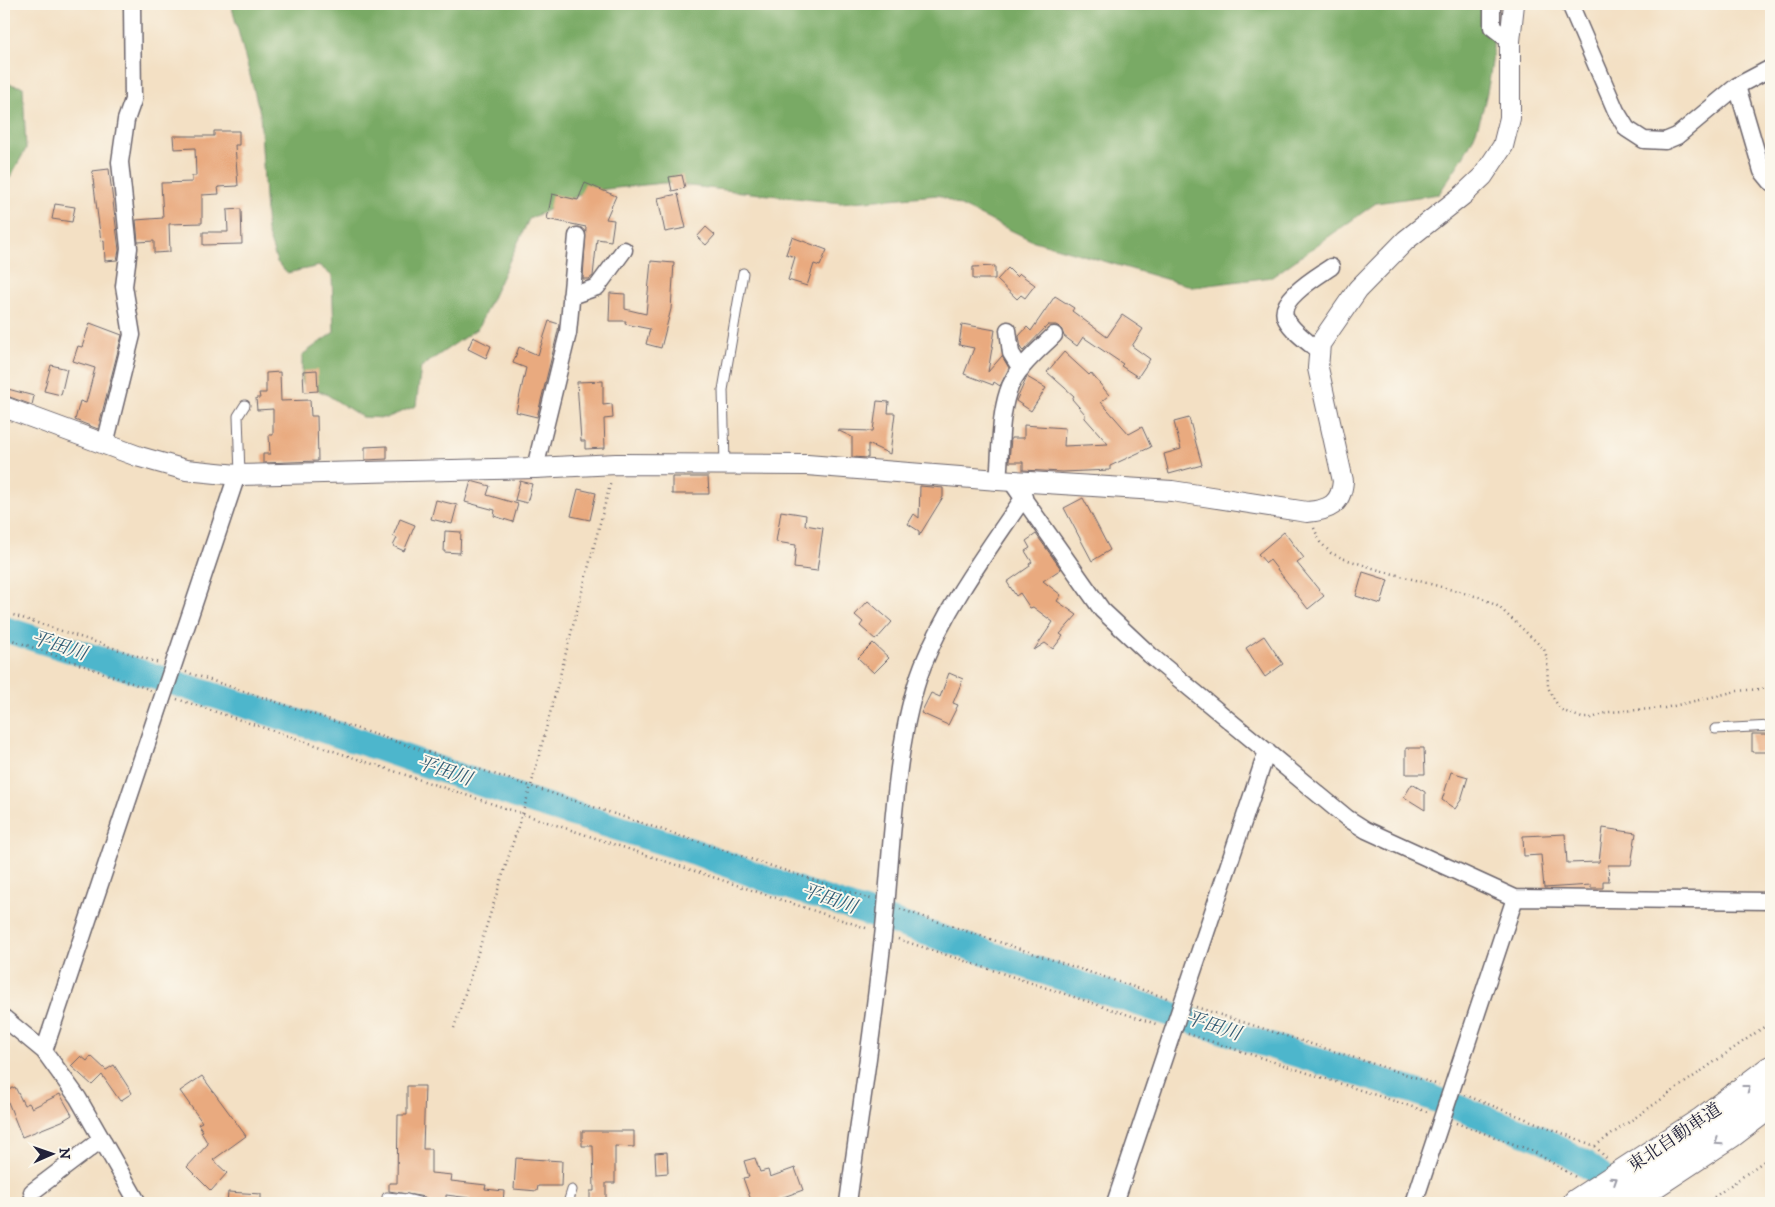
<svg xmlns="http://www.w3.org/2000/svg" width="1775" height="1207" font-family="'IM FELL DW Pica','Noto Serif JP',serif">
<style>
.forest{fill:#79aa65;stroke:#4e6650}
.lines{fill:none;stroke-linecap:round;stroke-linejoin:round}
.river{stroke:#4eb6cc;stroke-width:26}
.building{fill:#e9aa7f}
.service-casing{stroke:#6b646b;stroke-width:11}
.minor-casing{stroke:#6b646b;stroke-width:19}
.tertiary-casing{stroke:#6b646b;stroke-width:22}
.motorway-casing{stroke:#6b646b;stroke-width:30}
.path{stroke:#6b646b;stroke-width:2.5;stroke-dasharray:1 4;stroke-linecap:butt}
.service{stroke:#fff;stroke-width:9}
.minor{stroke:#fff;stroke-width:16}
.tertiary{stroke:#fff;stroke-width:20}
.motorway{stroke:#fff;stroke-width:28}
.oneway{stroke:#9c9ca7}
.labels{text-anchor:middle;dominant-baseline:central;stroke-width:4;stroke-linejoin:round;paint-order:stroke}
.street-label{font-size:18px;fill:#22223b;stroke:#fbf7ec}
.water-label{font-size:19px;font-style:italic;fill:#345d75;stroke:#fbf7ec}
</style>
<rect width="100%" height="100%" fill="#fbf7ec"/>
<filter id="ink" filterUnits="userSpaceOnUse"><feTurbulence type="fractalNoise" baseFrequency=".02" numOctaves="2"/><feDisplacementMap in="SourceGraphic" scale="10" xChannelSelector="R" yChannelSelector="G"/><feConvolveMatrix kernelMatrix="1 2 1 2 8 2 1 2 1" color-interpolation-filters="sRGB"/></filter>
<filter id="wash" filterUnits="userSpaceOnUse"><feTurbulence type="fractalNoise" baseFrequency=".0096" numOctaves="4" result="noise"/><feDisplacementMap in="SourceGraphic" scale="20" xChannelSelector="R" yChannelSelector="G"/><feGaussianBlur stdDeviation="1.12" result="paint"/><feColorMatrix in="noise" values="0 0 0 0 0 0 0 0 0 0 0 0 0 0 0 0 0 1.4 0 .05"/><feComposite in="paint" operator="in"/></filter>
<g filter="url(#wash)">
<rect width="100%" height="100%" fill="#f3e0c4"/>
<path class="forest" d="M231,4h1254c18,26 2,98 -9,127 -8,22 -25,43 -37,63l-63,9 -104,74 -79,10 -162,-47 -93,-45 -98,8 -177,-20 -75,8 -59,28 -51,109 -57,39 -5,39 -30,12 -24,-1 -36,-23 -24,-11v-28l32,-23 -2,-56 -12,-10 -33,7 -10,-11 -10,-30 -7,-119z
M4,83l19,4 3,62 -22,39z"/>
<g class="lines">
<path class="river" d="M4,629l357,113 167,58 167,52 71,27 143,48 298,99 207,65 130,49 39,22 43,32"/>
</g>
<g id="blocks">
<path class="building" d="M214,131h25v14h-4l3,41 -20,1 1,7 -17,1v28l-33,1 1,28 -16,1v-12l-16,1 -2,-22 27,-2 -2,-35 31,-1v-6h4l-1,-28 -21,1 -1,-13h41z
M109,169l10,81 -2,10 -12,1 -1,-21 -3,1 -9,-70z
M682,175l3,13 -13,3 -3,-14z
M585,183l31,13 -10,23 8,1 -3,21 -14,-2 -4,37 -4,3h-6l3,-52 -39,-8 5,-25 26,6z
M678,194l8,34 -21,4 -7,-34z
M55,204l20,3 -3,15 -20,-3z
M241,209l1,35 -39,1v-13h25l-1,-22z
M706,227l9,8 -9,10 -9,-8z
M792,237l35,13 -7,16 -6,-2 -7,22 -19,-6 7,-23 -9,-3z
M651,261l23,2 -3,46 -10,39 -15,-4 4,-15 -25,-5 1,-3h-17l1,-28 15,1v15l21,5z
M995,266v13h-22v-12z
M1008,268l9,9 3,-3 15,11 -10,13 -4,-3 -4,4 -20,-19z
M1055,296l19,12 -2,3 35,26 15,-22 21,14 -11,17 18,13 -12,18 -17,-11 2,-2 -40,-27 -6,9 -13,-10 -3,-8 -5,-3h-8l-25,26 -2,-2 -2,-13 8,-9 4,4z
M549,321l10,3 -1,7 -21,86 -21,-5 10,-44 -13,-5 6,-16 19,8z
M90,323l32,12 -24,94 -23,-9 5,-19 6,2 9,-35 -22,-7 5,-15 4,1z
M962,324l33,6 -7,42 14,-16 7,12 -9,18 -6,-4 -1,3 -29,-11 10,-26 -15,-3z
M473,337l18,9 -5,12 -18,-9z
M1064,352l25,23 2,-2 18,22 -8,7 28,32 13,-7 9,20 -41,19v4l-48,2 -39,-2v-8h-14l2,-24h13v-13l41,3 -1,18 44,-2 -23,-26v-4l-13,-15 2,-3 -27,-24z
M51,365l16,4 -6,26 -17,-4z
M317,370l1,21 -14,1 -1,-21z
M280,372l1,29 29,-1 1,16h6l1,45 -55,2v-9h7l-1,-19h4v-26l-16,1 -1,-12h4l-1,-5h7v-20z
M1027,377l19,11 -15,23 -15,-10z
M603,381v24l9,-1 1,14 -9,1 1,29 -20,1v-8h-4l-4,-59z
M4,388l30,8 -2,9 -28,-10z
M877,401l12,1 -1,11h7l-5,41 -22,-10v14l-16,-1v-20l-15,-7 36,1z
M1189,418l13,47 -33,9 -5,-20 17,-5 -7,-27z
M387,446v13l-22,1v-13z
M672,477h36l1,17h-37z
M471,481l19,5 -3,9 31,9 -5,18 -19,-6 1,-6 -30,-8z
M520,481l12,3 -5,19 -12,-3z
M920,486l23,2v9l-24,39v-5l-11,-7 6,-10 5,4z
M578,489l18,4 -6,27 -19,-4z
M1083,498l27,52 -18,11 -28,-53z
M436,500l21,5 -5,19 -21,-5z
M781,511l25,4 -1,10 18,3 -6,43 -23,-3 2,-23 -20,-3z
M400,519l15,6 -11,26 -11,-5 4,-8 -4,-2z
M445,531l16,1 -1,21 -16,-1z
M1284,532l20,26 -7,5 27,33 -16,13 -38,-49 -4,3 -8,-9z
M1036,534l25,35 -18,12 18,14 -4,6 20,14 -17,19 3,2 -10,13 -8,-6 -11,7 19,-28 -20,-15 -3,1 -10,-15 -4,3 -9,-14 23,-16 -1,-2 3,-2 -7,-11 5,-3 -4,-7z
M1363,572l25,8 -7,24 -25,-8z
M868,601l24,21 -16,18 -16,-14 3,-4 -8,-7z
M1264,636l19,28 -18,13 -19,-29z
M873,643l16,15 -15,15 -16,-15z
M949,673l14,6 -10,24 5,2 -10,20 -27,-12 10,-20 9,4z
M1752,734h19v18h-19z
M1406,748h18l1,26h-19z
M1451,772l17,5 -7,23 -6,9 -13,-9z
M1412,784l13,8v18l-21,-13z
M1603,828l33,5 -5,32h-23l1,16h-6v7h-12v-3l-47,3 -3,-33 -17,1 -1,-20 42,-2 2,29 32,-1z
M81,1056l6,5 4,-5 15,14 8,-5 18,28 -12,8 -18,-26 -10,10 -21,-19z
M202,1076l44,60 -33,24 14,13 -16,18 -24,-24 21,-23 -7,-12 2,-1 -5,-7 4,-2 -22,-31z
M407,1086h18l-2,63h8v24l21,2 -1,6 35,4 -1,4 19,2 -1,12h-34l1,-5 -24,-3v8h-17l-4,-6 -36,-6v-8h8l1,-68h9z
M15,1087l9,18 5,-2 3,5 28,-14 12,21 -10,6 -40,16 -18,-45z
M582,1131h52v16l-19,-1v37h-9v20h-16v-12h4l-1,-45h-11z
M667,1152l1,21 -12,1 -1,-21z
M516,1158l46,3 -1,25h-23l-1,5 -23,-2z
M755,1158l5,14 8,-2 2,7 25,-9 8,22 -25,9 2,4h-28l-9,-25 6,-1 -5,-16z
M228,1192l33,2v9h-34z"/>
</g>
</g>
<g filter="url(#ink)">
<use href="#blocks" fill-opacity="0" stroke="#6b646b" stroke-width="1"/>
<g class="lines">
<g class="service-casing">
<path id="service" d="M725,464l-2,-74 20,-117
M240,475l-2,-59 7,-11
M1715,729l56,-3
M387,1197l20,2 16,4
M568,1203l4,-13"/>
</g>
<g class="minor-casing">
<path id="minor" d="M1492,4v23l18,14
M1570,4l46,107 11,18 17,11 21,1 12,-5 60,-50 34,-18
M1737,86l25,85 9,11
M571,296l26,-9 27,-37
M1008,330l3,23 10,16
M1319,351c-11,-9 -26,-19 -33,-32 -10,-19 32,-43 45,-52
M105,444l27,-109 -8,-49 5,-38 -9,-86 6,-42 7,-20 -1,-96
M535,468l33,-135 9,-97
M998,480c3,-28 1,-61 10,-88 7,-23 30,-41 46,-57
M1011,481l91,129 48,45 168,139 29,24 19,12 149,68 256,3
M4,1018l40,33 34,47 60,105
M44,1051l193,-576
M32,1192l70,-53
M848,1203c13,-98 29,-197 38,-296 7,-76 10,-172 37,-242 24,-60 65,-115 101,-168
M1115,1203l152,-452
M1414,1203l101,-305"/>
</g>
<g class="tertiary-casing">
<path id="tertiary" d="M4,407l136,50 46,13 51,5 298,-7 81,-4 191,1 191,15 174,11 135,21c22,-2 34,-7 36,-31l-25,-113 2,-24 38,-55 48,-49 57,-45 20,-19 20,-30 7,-28v-77l4,-37"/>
</g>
<g class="motorway-casing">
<path id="motorway" d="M1577,1203l126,-82 68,-51
M1625,1203l105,-69 41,-31"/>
</g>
<path class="path" d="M1314,528l6,14 11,11 11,5 37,12 103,28 17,9 45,42 3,9 1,29 4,9 9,14 21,8h10l17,-6 56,-4 72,-17 34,-3
M4,612l155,51
M4,637l147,53
M186,672l685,227
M177,699l692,230
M900,909l267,89
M898,939l261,86
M1196,1007l243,78
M454,1028l77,-242 80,-305
M1188,1034l240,78
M1465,1095l130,51 11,12
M1456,1123l77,28 44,27
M1595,1146l176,-124
M1706,1203l65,-47"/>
<use href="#service" class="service"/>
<use href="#minor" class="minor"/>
<use href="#tertiary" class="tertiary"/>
<use href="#motorway" class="motorway"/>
</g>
<defs><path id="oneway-chevron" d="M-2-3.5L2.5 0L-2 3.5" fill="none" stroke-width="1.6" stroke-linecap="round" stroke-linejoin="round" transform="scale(1.25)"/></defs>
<g class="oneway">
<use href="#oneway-chevron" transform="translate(1747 1088) rotate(-37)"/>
<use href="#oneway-chevron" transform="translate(1718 1142) rotate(146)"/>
<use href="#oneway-chevron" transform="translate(1614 1180) rotate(-33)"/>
</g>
</g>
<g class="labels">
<g class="street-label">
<text transform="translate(1675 1138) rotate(-34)">東北自動車道</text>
</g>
<g class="water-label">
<text transform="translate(59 646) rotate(18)">平田川</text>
<text transform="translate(444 771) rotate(19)">平田川</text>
<text transform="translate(829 899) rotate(19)">平田川</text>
<text transform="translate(1213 1026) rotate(18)">平田川</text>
</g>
</g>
<rect width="1775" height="1207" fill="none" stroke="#fbf7ec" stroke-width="20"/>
<g transform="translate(52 1154) rotate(88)" stroke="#fbf7ec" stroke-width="4" paint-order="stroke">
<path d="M0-4L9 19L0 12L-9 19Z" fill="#22223b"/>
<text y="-8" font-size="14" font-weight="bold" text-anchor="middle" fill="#22223b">N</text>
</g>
</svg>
